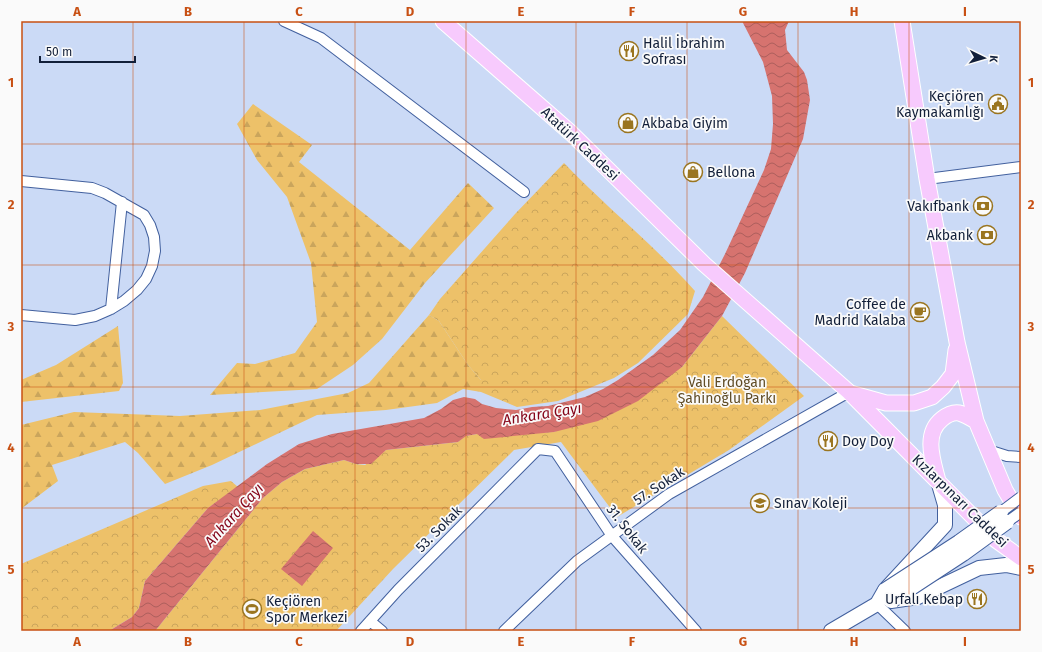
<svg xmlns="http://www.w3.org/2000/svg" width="1042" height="652" font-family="'Fira Sans',sans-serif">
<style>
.forest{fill:url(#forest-firs)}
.park{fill:url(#park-crowns)}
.water{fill:url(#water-waves)}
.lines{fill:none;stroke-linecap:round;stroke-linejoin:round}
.street-casing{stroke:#42609e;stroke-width:12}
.secondary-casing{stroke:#42609e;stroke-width:16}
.primary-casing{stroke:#fff;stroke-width:17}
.street{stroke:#fff;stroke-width:10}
.secondary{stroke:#fff;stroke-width:14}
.primary{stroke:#f7cafd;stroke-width:15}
.street-bridge-casing{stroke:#42609e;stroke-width:12;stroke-linecap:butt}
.secondary-bridge-casing{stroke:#42609e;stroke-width:16;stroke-linecap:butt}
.street-bridge{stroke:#fff;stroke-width:10}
.secondary-bridge{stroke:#fff;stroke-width:14}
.grid{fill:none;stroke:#c85013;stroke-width:1;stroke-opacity:0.55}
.labels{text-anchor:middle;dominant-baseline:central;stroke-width:3.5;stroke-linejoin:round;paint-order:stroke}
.poi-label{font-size:14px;fill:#121f39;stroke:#fafafa;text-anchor:start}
.street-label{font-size:14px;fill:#121f39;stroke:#fafafa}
.park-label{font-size:14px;fill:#614d26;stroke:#fafafa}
.water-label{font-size:15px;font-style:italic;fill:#850519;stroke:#fafafa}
.neatline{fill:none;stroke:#c85013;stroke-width:1.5}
.grid-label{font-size:13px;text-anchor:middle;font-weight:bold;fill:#c85013}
</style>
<defs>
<pattern id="forest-firs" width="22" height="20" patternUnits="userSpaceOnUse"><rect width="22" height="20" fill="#edc169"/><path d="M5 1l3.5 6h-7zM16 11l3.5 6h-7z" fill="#caa55c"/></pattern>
<pattern id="park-crowns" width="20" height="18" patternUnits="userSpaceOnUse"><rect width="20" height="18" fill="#edc169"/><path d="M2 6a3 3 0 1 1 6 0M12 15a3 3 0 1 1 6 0" fill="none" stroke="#caa55c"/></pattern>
<pattern id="water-waves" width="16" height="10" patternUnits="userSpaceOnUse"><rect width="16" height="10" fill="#d6736f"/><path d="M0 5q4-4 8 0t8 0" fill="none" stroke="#ac5e5c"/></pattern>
</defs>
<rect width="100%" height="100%" fill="#cbdaf6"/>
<path class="forest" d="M253,104l59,41 -13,17 111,88 58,-67 26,25 -69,75 -43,56 -29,26 -36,24 -107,6 27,-32 18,1 40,-11 22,-31 -6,-59 -24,-66 -30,-37 -20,-36z
M429,315l10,6 29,44 13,15v12l-18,-3 -26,14 -51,7 -69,5 -105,50 -47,19 -27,-31 -13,-11 -73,23 6,16 -37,28v-84l53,-13 106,4 80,-6 88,-17 21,-10z
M118,326l5,57 -4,8 -98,11v-22l35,-15z"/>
<path class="park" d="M564,163c42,44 91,83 131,128l-7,23 -50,49 -24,15 -56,23 -41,6 -36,-15v-12l-13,-15 -29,-44 -10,-6 11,-16 75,-85z
M722,316l82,80 -75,54 -112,67 -56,-75 -47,8 -121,119 -57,62h-181l108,-133 19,-16 23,-13 39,-9 12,4 9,1 21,-15 72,-8 7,-6 12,-2 77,-2 128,-65z
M231,481l7,6 -30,21 -63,73 -6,27 -7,9 -23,14h-88v-67l182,-78z"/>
<path class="water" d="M742,21h47l-4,9 2,20 17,22 3,8 3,20 -7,39 -58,134 -23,43 -40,51 -44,34 -40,20 -44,11 -70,7 -7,-5 -11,2 -8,6 -72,8 -15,14h-15l-12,-4 -39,9 -23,13 -19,16 -108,133h-46l23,-14 7,-9 6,-27 63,-73 59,-44 32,-20 33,-10 92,-16 17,-9 12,-9 11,-3 11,2 7,5 14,4 20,2 16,-3 16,-1 37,-9 18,-8 15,-9 35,-25 27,-25 23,-33 22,-43 39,-84 7,-21 2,-25 -1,-28 -9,-34z
M313,531l20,17 -31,38 -21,-17z"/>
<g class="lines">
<g class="street-casing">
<path id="street" d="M284,21l37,17 203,154
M927,179l94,-12
M21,181l71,7 13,5 39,22 6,10 4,12 1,14 -3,15 -6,13 -9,11 -13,11 -13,8 -16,7 -20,4 -54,-5
M111,309l11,-107
M988,450l19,6 14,1
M877,604l28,27
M370,621l12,10
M361,631l37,-41 140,-141 17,2 57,85 84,95
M504,631l73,-70 92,-67 180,-102"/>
</g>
<g class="secondary-casing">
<path id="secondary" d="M891,601l27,-4 61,-29 27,-3 15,3
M831,631l46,-27 8,-14 60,-65v-20l-7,-24"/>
</g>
<g class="primary-casing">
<path id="primary" d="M443,21l128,112 133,131 145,128 147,148 25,18
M902,21l25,158 30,163 19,79 29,69 16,27
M850,393l36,10h28l18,-6 11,-10 10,-13 3,-24
M938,481c-5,-20 -15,-47 4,-62 5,-4 10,-7 17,-6 6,1 12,6 17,8"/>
</g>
<use href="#street" class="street"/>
<use href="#secondary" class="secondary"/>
<use href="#primary" class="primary"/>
<g class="street-bridge-casing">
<path id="street-bridge" d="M1001,512l20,-15
M1007,522l14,-10"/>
</g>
<g class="secondary-bridge-casing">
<path id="secondary-bridge" d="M885,590l74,-48 42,-30
M893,600l70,-46 44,-32"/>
</g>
<use href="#street-bridge" class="street-bridge"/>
<use href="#secondary-bridge" class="secondary-bridge"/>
</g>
<path class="grid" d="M133,21v610M244,21v610M355,21v610M466,21v610M576,21v610M687,21v610M798,21v610M909,21v610M21,144h1000M21,265h1000M21,387h1000M21,508h1000"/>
<defs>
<g id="restaurant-ring" transform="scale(1)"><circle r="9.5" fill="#fafafa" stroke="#9a7520" stroke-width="1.5"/><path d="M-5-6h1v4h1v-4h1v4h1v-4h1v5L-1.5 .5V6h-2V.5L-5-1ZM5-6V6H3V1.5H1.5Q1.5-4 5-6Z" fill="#9a7520"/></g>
<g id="civic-ring" transform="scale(1)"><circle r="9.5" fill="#fafafa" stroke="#9a7520" stroke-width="1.5"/><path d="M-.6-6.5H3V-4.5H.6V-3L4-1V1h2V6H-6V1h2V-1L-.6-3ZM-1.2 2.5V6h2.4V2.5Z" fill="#9a7520"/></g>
<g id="shop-ring" transform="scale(1)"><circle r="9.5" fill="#fafafa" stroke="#9a7520" stroke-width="1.5"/><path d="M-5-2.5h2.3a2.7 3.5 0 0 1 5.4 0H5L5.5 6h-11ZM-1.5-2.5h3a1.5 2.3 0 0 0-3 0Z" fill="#9a7520"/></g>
<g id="bank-ring" transform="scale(1)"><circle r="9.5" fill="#fafafa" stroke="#9a7520" stroke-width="1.5"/><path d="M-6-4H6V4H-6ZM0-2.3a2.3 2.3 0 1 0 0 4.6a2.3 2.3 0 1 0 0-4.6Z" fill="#9a7520"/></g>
<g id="cafe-ring" transform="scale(1)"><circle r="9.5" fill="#fafafa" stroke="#9a7520" stroke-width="1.5"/><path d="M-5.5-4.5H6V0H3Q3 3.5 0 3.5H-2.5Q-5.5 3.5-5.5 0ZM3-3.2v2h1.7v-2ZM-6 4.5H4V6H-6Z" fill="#9a7520"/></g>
<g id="school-ring" transform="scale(1)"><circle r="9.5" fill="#fafafa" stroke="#9a7520" stroke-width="1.5"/><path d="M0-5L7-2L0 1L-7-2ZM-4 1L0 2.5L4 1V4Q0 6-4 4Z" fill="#9a7520"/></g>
<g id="stadium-ring" transform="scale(1)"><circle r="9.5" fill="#fafafa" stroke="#9a7520" stroke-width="1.5"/><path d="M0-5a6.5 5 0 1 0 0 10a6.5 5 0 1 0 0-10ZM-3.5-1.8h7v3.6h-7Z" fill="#9a7520"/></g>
</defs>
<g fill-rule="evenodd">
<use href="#restaurant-ring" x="629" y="51"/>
<use href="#civic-ring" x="998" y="104"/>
<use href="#shop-ring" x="628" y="123"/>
<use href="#shop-ring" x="693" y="172"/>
<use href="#bank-ring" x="983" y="206"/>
<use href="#bank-ring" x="987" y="235"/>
<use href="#cafe-ring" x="920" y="312"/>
<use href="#restaurant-ring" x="828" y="441"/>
<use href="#school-ring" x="760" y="503"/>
<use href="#restaurant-ring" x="977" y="599"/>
<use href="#stadium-ring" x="252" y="609"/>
</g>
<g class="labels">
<g class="poi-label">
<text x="643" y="43">Halil İbrahim<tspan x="643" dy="16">Sofrası</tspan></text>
<text x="984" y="96" text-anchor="end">Keçiören<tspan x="984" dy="16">Kaymakamlığı</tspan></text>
<text x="642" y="123">Akbaba Giyim</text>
<text x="707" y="172">Bellona</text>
<text x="969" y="206" text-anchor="end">Vakıfbank</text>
<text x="973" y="235" text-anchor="end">Akbank</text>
<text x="906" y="304" text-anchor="end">Coffee de<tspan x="906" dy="16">Madrid Kalaba</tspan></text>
<text x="842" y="441">Doy Doy</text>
<text x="774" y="503">Sınav Koleji</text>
<text x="963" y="599" text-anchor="end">Urfalı Kebap</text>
<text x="266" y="601">Keçiören<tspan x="266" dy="16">Spor Merkezi</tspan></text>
</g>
<g class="street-label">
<text transform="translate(580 144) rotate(43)">Atatürk Caddesi</text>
<text transform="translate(659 486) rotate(-33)">57. Sokak</text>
<text transform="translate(960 501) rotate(44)">Kızlarpınarı Caddesi</text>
<text transform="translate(439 529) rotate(-45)">53. Sokak</text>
<text transform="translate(627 529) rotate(52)">31. Sokak</text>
</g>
<g class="park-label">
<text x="727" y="382">Vali Erdoğan<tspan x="727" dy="16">Şahinoğlu Parkı</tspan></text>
</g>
<g class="water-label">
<text transform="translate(542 414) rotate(-9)">Ankara Çayı</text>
<text transform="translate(234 515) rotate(-48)">Ankara Çayı</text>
</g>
</g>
<rect width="1042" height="652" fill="none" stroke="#fafafa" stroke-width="44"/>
<g transform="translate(984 58) rotate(95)" stroke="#fafafa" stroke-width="3" paint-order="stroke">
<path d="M0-3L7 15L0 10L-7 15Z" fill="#121f39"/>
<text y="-6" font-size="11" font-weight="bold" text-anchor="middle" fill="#121f39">K</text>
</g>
<path d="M40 56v6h95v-6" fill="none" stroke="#121f39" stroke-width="2"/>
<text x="46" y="56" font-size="12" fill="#121f39" stroke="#fafafa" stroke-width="3" paint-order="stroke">50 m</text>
<rect x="22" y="22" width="998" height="608" class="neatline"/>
<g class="grid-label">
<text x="77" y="16">A</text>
<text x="188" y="16">B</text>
<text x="299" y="16">C</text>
<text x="410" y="16">D</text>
<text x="521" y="16">E</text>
<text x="632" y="16">F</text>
<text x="743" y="16">G</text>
<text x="854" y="16">H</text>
<text x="965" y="16">I</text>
<text x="11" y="87">1</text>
<text x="1031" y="87">1</text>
<text x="11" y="209">2</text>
<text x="1031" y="209">2</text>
<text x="11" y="331">3</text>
<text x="1031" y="331">3</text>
<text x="11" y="452">4</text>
<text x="1031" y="452">4</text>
<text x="11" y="574">5</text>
<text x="1031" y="574">5</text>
<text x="77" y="646">A</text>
<text x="188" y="646">B</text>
<text x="299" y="646">C</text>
<text x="410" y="646">D</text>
<text x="521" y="646">E</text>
<text x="632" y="646">F</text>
<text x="743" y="646">G</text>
<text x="854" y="646">H</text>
<text x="965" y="646">I</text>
</g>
</svg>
